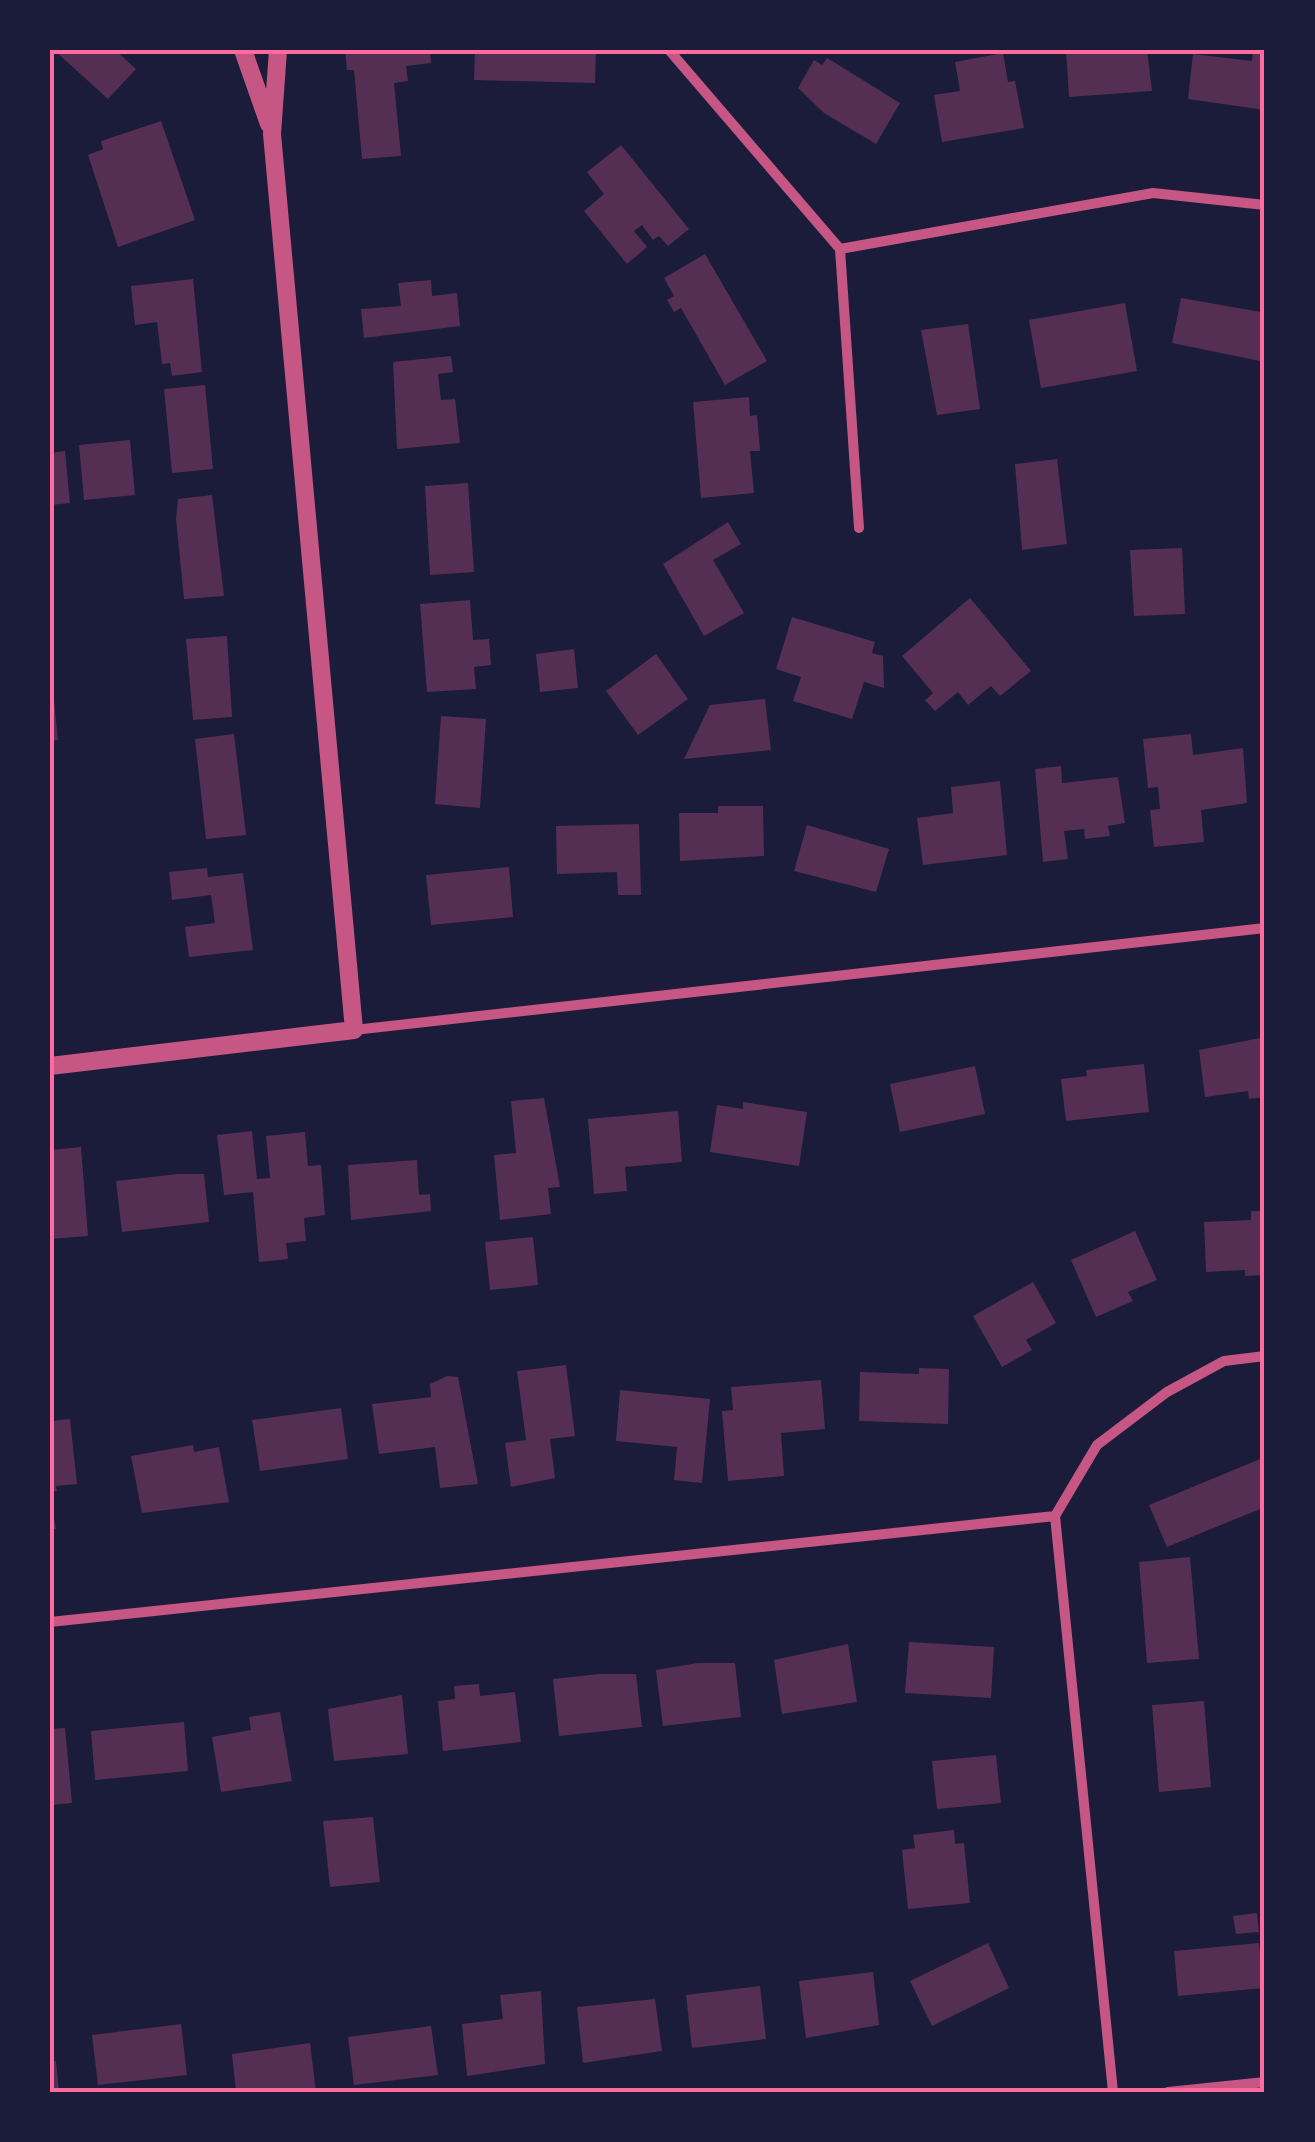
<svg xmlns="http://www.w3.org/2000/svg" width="1315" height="2142" font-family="'Varela Round',sans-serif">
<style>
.building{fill:#542f53}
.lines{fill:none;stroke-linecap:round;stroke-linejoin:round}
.minor{stroke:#c65784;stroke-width:10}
.tertiary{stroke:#c65784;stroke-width:18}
.neatline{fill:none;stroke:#ff6b9d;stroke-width:4}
</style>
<rect width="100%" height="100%" fill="#1b1b3a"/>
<path class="building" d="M54,50h61l21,19 -28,30z
M345,50h85l1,13 -25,3 2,15 -14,2 7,73 -39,3 -8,-89h-7z
M475,50h121l-1,33 -121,-3z
M1066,50h81l5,41 -83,6z
M1253,50h12v60l-77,-11 5,-45 59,7z
M1003,53l5,29 7,-1 9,47 -82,14 -8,-47 26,-4 -5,-29z
M827,58l73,45 -24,41 -52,-31 -26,-25 16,-28 8,5z
M161,121l34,99 -77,27 -30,-92 15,-6 -2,-8z
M621,145l68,84 -21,17 -9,-10 -6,4 -11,-15 -8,6 13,16 -20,17 -43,-53 20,-17 -17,-22z
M705,254l62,107 -42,24 -44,-77 -7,4 -7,-12 7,-4 -10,-18z
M193,279l9,93 -30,4 -2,-13 -8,1 -5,-42 -22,3 -4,-39z
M431,280l1,16 25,-3 3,33 -96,12 -3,-29 40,-3 -3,-23z
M1181,298l80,14 4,-11v61l-93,-19z
M1125,303l12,68 -96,17 -12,-68z
M968,324l12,85 -43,6 -16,-85z
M451,356l2,16 -15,2 3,26 14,-1 5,44 -63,6 -4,-87z
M205,385l8,84 -41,4 -8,-84z
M749,397l1,19 7,-1 3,36h-10l4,42 -53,5 -8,-96z
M130,440l5,55 -51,5 -5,-55z
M65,451l5,52 -20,2v-52z
M1057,459l10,85 -45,6 -7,-86z
M468,483l6,89 -44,3 -5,-89z
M212,495l12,101 -40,3 -8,-80 2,-20z
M728,522l13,22 -28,16 31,53 -40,23 -41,-72z
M1182,548l3,66 -51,2 -4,-66z
M970,598l61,73 -31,25 -9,-10 -23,19 -10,-13 -23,19 -10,-11 8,-7 -31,-37z
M470,600l3,40 16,-1 2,26 -17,2 2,22 -49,3 -7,-88z
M792,617l83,25 -3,11 11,3 1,32 -20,-6 -12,37 -59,-18 8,-24 -25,-8z
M227,636l5,81 -39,3 -7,-81z
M574,649l4,39 -38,4 -4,-38z
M656,654l32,45 -50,36 -32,-44z
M765,699l6,51 -87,9 26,-54z
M50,700h4l4,40 -8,1z
M441,716l45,3 -6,89 -45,-4z
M234,734l12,101 -40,4 -11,-100z
M1191,734l2,21 50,-7 4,55 -46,7 3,32 -50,5 -4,-37 10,-1 -2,-22 -10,1 -5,-49z
M1061,766l1,17 56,-6 7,46 -17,3 2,10 -25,3 -1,-10 -20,2 4,28 -25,3 -8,-93z
M1000,781l7,74 -84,10 -6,-47 36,-5 -2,-26z
M718,806h45l1,50 -84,5 -1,-48h39z
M639,824l2,71h-23l-1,-23 -60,2 -1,-48z
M807,825l82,24 -13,43 -82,-21z
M509,867l4,50 -82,8 -5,-50z
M207,868l1,9 35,-4 10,77 -64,7 -4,-30 30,-4 -4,-28 -39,5 -3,-28z
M1265,1037v60l-16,2 -1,-8 -43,6 -6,-47z
M1144,1064l5,48 -83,9 -5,-42 26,-3 -1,-6z
M975,1066l10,48 -85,18 -10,-48z
M544,1098l16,89 -12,1 3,26 -51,6 -6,-65 22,-2 -5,-52z
M743,1102l64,10 -8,54 -89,-14 7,-47 26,4z
M678,1111l4,51 -57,5 2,24 -33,3 -6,-75z
M252,1131l5,48 13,-1 -4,-42 39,-4 3,34 13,-1 4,50 -21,3 2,23 -20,2 2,16 -29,3 -6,-70 -29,3 -7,-60z
M81,1147l7,89 -38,3v-89z
M417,1160l2,35 11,-1 1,17 -80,9 -3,-55z
M178,1174h26l5,48 -87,10 -6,-51z
M1251,1211h14v64l-20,1v-6l-39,2 -2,-50 47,-2z
M1135,1231l22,49 -29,12 5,9 -37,16 -25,-57z
M533,1237l5,48 -48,5 -5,-48z
M1033,1282l23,41 -30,17 6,10 -30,17 -29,-51z
M566,1365l9,71 -25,3 5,39 -44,9 -6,-44 21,-3 -9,-69z
M919,1368l30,1 -1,55 -89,-3 1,-49 59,2z
M447,1376l11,1 20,107 -38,4 -5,-41 -56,7 -7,-50 59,-7 -1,-13z
M821,1380l4,49 -44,4 3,43 -56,5 -6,-70 11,-1 -2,-23z
M620,1390l90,9 -8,84 -28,-3 3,-33 -61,-6z
M341,1408l7,51 -88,12 -8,-51z
M70,1419l7,65 -21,2 1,5 -7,1v-71z
M193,1445l1,7 25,-5 10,55 -87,11 -11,-57z
M1265,1457v50l-98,40 -18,-42z
M50,1497l6,32h-6z
M1190,1557l9,102 -52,4 -8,-101z
M909,1642l85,5 -3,51 -86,-5z
M848,1644l9,58 -75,12 -8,-54z
M698,1663h37l6,54 -78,9 -7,-56z
M599,1674h37l6,53 -83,9 -6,-57z
M479,1684l1,12 35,-4 6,50 -78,9 -5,-50 17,-2 -1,-13z
M402,1695l6,59 -74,7 -6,-52z
M1204,1701l7,86 -52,5 -7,-87z
M280,1712l12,69 -71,11 -9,-55 39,-7 -2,-13z
M184,1722l4,49 -93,9 -4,-49z
M65,1728l7,75 -22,2v-76z
M996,1755l5,48 -64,6 -5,-48z
M373,1817l7,65 -50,5 -7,-66z
M954,1830l1,14 9,-1 6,60 -62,6 -6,-59 13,-2 -2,-13z
M1257,1913l2,19 -23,2 -3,-18z
M988,1943l21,45 -77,38 -22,-45z
M1259,1943l4,45 -85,8 -4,-45z
M873,1972l6,53 -73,13 -7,-57z
M760,1986l6,53 -74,9 -6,-53z
M541,1991l4,73 -78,12 -5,-52 41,-5 -3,-24z
M655,1999l7,52 -79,12 -6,-56z
M181,2024l6,51 -89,10 -6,-50z
M431,2026l7,49 -84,10 -6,-48z
M310,2043l6,49h-80l-4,-38z
M56,2061l3,31h-9v-30z"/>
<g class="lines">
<path class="minor" d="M669,50l171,199 313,-56 112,12
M840,249l19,279
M354,1030l911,-102
M1055,1516l58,576
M50,1622l1005,-106 42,-71 70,-53 57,-31 41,-5
M1168,2092l97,-10"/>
<path class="tertiary" d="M243,50l26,74
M50,1066l304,-36 -82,-896 6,-84"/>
</g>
<rect width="1315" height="2142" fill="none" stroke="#1b1b3a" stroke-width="105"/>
<rect x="52" y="52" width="1210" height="2038" class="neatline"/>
</svg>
